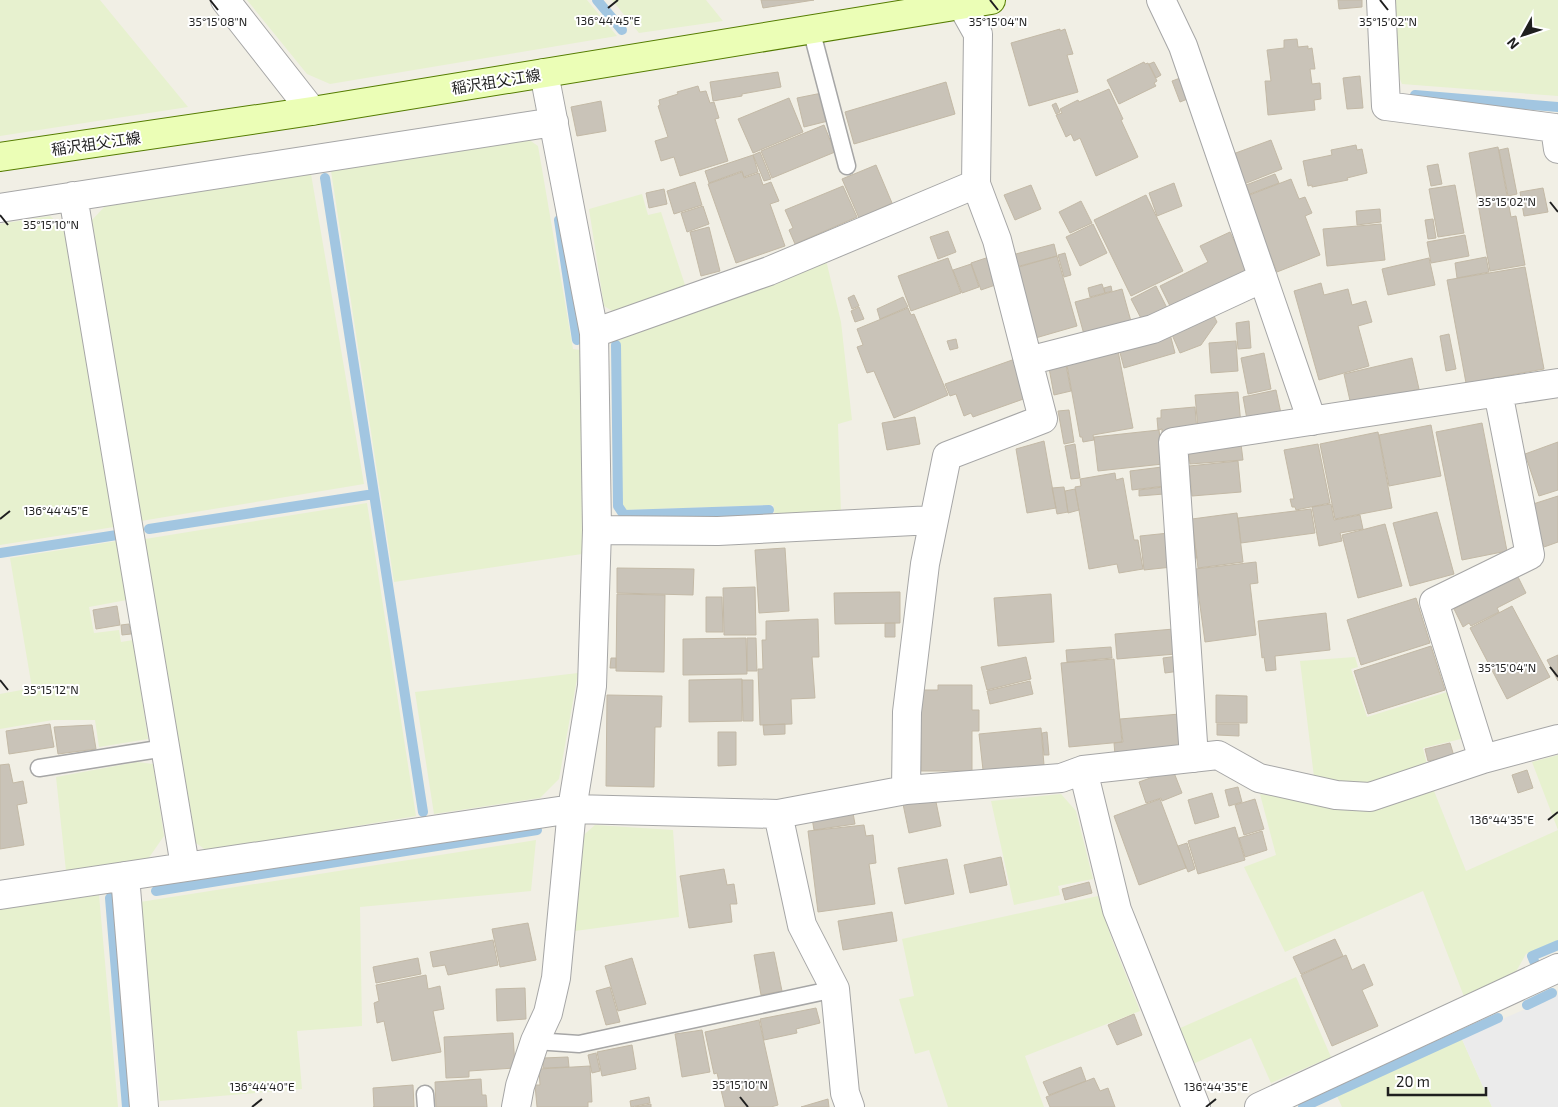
<svg xmlns="http://www.w3.org/2000/svg" width="1558" height="1107" font-family="'Exo 2','Noto Sans JP',sans-serif">
<style>
.farmland{fill:#e7f1cf}
.parking{fill:#ebebeb}
.lines{fill:none;stroke-linecap:round;stroke-linejoin:round}
.stream{stroke:#a2c6e1;stroke-width:10}
.building{fill:#c9c3b8;stroke:#c3b9a6}
.service-casing{stroke:#a6a6a6;stroke-width:19}
.minor-casing{stroke:#a6a6a6;stroke-width:30}
.secondary-casing{stroke:#557c00;stroke-width:30}
.service{stroke:#fff;stroke-width:16}
.minor{stroke:#fff;stroke-width:28}
.secondary{stroke:#ebfeb6;stroke-width:28}
.ticks{fill:none;stroke:#1f1f1f;stroke-width:2}
.labels{text-anchor:middle;dominant-baseline:central;stroke-width:4;stroke-linejoin:round;paint-order:stroke}
.street-label{font-size:15px;fill:#1f1f1f;stroke:#fff}
.ticks-label{font-size:12px;text-anchor:middle;fill:#1f1f1f;stroke:#fff;stroke-width:4;stroke-linejoin:round;paint-order:stroke}
</style>
<rect width="100%" height="100%" fill="#f1efe5"/>
<path class="farmland" d="M0,0h100l88,107 -188,29z
M247,0h340l30,36 -287,48 -23,-10z
M612,0h94l17,21 -84,12z
M1392,0h166v96l-156,-12 -3,-7z
M525,137l13,9 35,203 8,1 1,204 -188,28 -63,-411z
M311,174l53,310 -223,37 -49,-301 15,-16z
M642,194l6,21 13,-3 25,76 -67,27 -15,-9 -15,-97z
M50,216l17,14 47,297 -114,18v-321z
M826,260l15,62 11,98 -14,4 3,88 -66,4 -2,-11 -148,5 -5,-8 -1,-166z
M367,503l49,313 -209,35 -15,-11 -47,-301z
M117,541l10,59 -38,7 5,26 25,-3 2,12 12,-2 15,99 -49,8 -4,-27h-42l-53,9v-35l32,-6 -22,-130z
M1355,657l3,10 -7,2 16,48 83,-26 15,47 -42,10 5,21 -59,18 -55,-10 -14,-116z
M578,673l-19,106 -19,19 -106,16 -19,-122z
M1558,755v185l-32,14 -12,21 -49,24 -42,-108 -138,61 -41,-85 32,-12 -16,-61 108,17 66,-20 32,80 92,-41 -26,-68z
M137,762l16,2 11,72 -16,23 -82,12 -10,-94z
M1061,794l15,17 17,68 -35,7 2,9 -46,10 -23,-104z
M595,825l78,5 6,87 -104,14 3,-91z
M536,840l-5,51 -171,16 2,119 -65,5 5,58 -142,12 -20,-199z
M99,895l19,212h-118v-198z
M1098,896l13,41 29,74 -115,45 19,51h-96l-19,-57 -14,4 -16,-55 15,-3 -12,-57z
M1296,977l35,80 -60,26 -20,-45 -58,26 -15,-35z
M1461,1037l31,70h-150l-6,-13z"/>
<path class="parking" d="M1558,995v112h-66l-31,-70z"/>
<g class="lines">
<path class="stream" d="M597,0l25,30
M1415,95l143,12
M325,178l49,316
M559,220l18,120
M616,345l2,161 6,9 145,-5
M149,529l225,-35 49,318
M0,553l117,-18
M156,891l381,-61
M110,898l17,209
M1534,961l-2,-5 26,-11
M1527,1005l25,-12
M1303,1107l195,-89"/>
</g>
<path class="building" d="M761,0h53l-51,8z
M1338,0h24v7l-23,2z
M1060,29v2l5,-2 8,25 -6,1 11,37 -49,14 -18,-63z
M1297,39l1,8 10,-1v3l4,-1 3,21h-5l2,15 8,-1 1,16 -7,1 1,10 -47,5 -3,-34h6l-4,-31 17,-2v-8z
M1144,62l1,2 3,-1 9,18 -3,2 2,3 -37,18 -12,-24z
M1154,62l7,13 -5,3 -7,-14z
M778,72l3,15 -39,7v2l-29,5 -3,-19z
M1360,76l3,32 -16,1 -4,-31z
M1183,77l7,21 -10,4 -8,-21z
M946,82l9,32 -101,30 -9,-32z
M698,86l2,6 6,-1 4,12 4,-1 5,16 -4,1 13,42 -48,15 -6,-19 -13,4 -6,-20 13,-4 -10,-31 2,-1 -1,-5 19,-6 -1,-2z
M1109,89l14,30 -2,1 17,37 -42,19 -16,-38 -6,3 -3,-7 -5,3 -10,-22 6,-2 -2,-4 18,-9 1,2z
M822,93l6,28 -24,6 -7,-29z
M789,98l14,34 -50,21 -15,-34z
M601,101l5,30 -29,5 -6,-29z
M1056,103l4,9 -4,2 -4,-9z
M824,125l11,27 -63,26 -11,-27z
M1271,140l11,29 -38,15 -11,-30z
M1356,145l1,5 5,-1 5,24 -20,5 1,2 -36,7v-2l-4,1 -5,-25 29,-6 -1,-5z
M1498,147l13,70 5,-1 9,49 -35,6 -21,-118z
M1508,148l9,46 -9,2 -9,-46z
M760,152l11,27 -7,2 -11,-26z
M753,155l5,17 -14,5 -2,-6 -33,12 -4,-12z
M1438,164l4,20 -11,2 -4,-20z
M876,165l16,38 -33,15 -17,-39z
M742,172l2,6 15,-5 4,12 8,-3 8,19 -9,3 15,42 -49,17 -28,-79z
M1275,174l4,9 -29,11 -4,-9z
M1291,179l8,20 6,-2 7,16 -7,3 15,39 -43,17 -30,-76z
M695,182l7,23 -28,9 -7,-23z
M1174,183l8,23 -25,10 -8,-23z
M1031,185l10,24 -26,11 -11,-25z
M1455,185l9,48 -26,4 -9,-48z
M843,186l14,31 -62,27 -6,-14 4,-2 -8,-18z
M1543,188l5,24 -24,4 -4,-24z
M664,189l3,15 -18,4 -3,-15z
M1146,195l37,76 -52,25 -37,-76z
M1081,201l11,22 -22,10 -11,-21z
M703,206l6,18 -22,8 -6,-19z
M1380,209l1,13 -24,3 -1,-14z
M1433,219l3,19 -8,1 -3,-19z
M1093,224l14,29 -27,13 -14,-29z
M1381,224l4,36 -58,6 -4,-37z
M709,227l11,44 -19,5 -11,-44z
M948,231l8,21 -18,7 -8,-22z
M1230,232l20,43 -77,37 -13,-26 48,-24 -8,-16z
M1465,235l4,21 -38,7 -4,-21z
M1054,244l3,12 -41,11 -4,-12z
M1065,253l6,22 -7,2 -6,-22z
M992,256l9,27 -20,7 -10,-27z
M1057,256l20,70 -45,13 -20,-70z
M1486,257l3,15 -32,6 -2,-15z
M948,258l13,35 -50,18 -13,-35z
M1429,258l6,27 -47,10 -6,-26z
M971,264l8,23 -17,6 -9,-23z
M1525,267l19,102 -78,14 -19,-103z
M1321,283l3,12 24,-6 4,16 14,-4 6,21 -14,4 11,40 -50,14 -25,-89z
M1102,284l3,9 -15,4 -2,-9z
M1111,286l1,5 -7,2 -1,-5z
M1156,286l13,26 -25,12 -13,-25z
M1122,289l10,36 -47,13 -10,-36z
M854,295l5,11 -7,3 -4,-11z
M903,297l5,10 -28,12 -3,-10z
M859,307l5,12 -9,3 -4,-11z
M908,308l3,7 3,-1 34,81 -54,23 -20,-47 -7,2 -10,-26 6,-2 -6,-16z
M1211,310l6,12 -16,23 -21,8 -11,-25z
M1249,321l2,27 -13,1 -2,-26z
M1169,330l6,23 -51,15 -6,-23z
M1449,334l7,35 -10,2 -6,-35z
M956,339l2,9 -8,2 -3,-9z
M1236,341l2,30 -27,2 -2,-30z
M1118,351l15,77 -40,7 1,5 -11,2 -1,-5h-2l-14,-77z
M1264,353l7,36 -23,5 -7,-36z
M1412,358l7,31 -68,16 -7,-31z
M1015,359l14,38 -56,20 -2,-4 -7,3 -8,-22 -6,2 -5,-12z
M1066,365l5,26 -17,4 -5,-27z
M1276,390l6,28 -34,7 -5,-28z
M1238,392l3,33 -43,4 -3,-34z
M1195,407l2,24 -35,3v-5l-4,1 -1,-12h4v-8z
M1069,410l5,32 -10,2 -6,-33z
M915,417l5,27 -33,6 -5,-27z
M1482,423l25,128 -45,9 -26,-128z
M1431,425l10,51 -52,10 -10,-51z
M1159,430l4,34 -65,7 -4,-34z
M1378,432l14,76 -57,11 -15,-75z
M1044,441l12,67 -29,5 -11,-64z
M1558,442v48l-19,6 -14,-42z
M1075,444l5,34 -9,1 -6,-33z
M1241,444l2,16 -53,4 -2,-15z
M1318,444l12,59 -34,7 -1,-3h-3l-2,-8h4l-10,-49z
M1238,461l3,31 -49,4 -3,-30z
M1162,467l3,19 -33,4 -2,-19z
M1115,473l1,7 7,-2 11,62h4l5,29 -24,4 -2,-9 -28,5 -14,-82 6,-1 -1,-7z
M1064,487l4,25 -11,2 -5,-26z
M1163,487l1,7 -25,2v-6z
M1075,489l4,21 -11,3 -3,-22z
M1558,496v46l-14,5 -14,-42z
M1331,504l3,16 26,-5 3,14 -23,4 2,8 -23,5 -7,-39z
M1311,509l4,24 -74,10 -3,-25z
M1437,512l17,62 -44,12 -17,-63z
M1237,513l6,49 -45,6 -6,-49z
M1385,524l17,62 -44,12 -16,-63z
M1192,525l5,33h-6l-4,-32z
M1169,533l3,34 -28,3 -4,-34z
M785,548l4,63 -30,2 -4,-63z
M1256,562l2,21 -8,1 6,51 -51,7 -10,-73z
M617,568l77,1 -1,26 -76,-2z
M1517,575l9,18 -29,15 2,4 -28,14 -2,-3 -6,4 -9,-18z
M755,587l1,48h-32l-1,-47z
M900,592v31l-65,1 -1,-31z
M617,594l48,1 -1,77 -48,-1z
M1051,594l3,48 -56,4 -4,-48z
M706,597h16l1,35h-17z
M1416,598l14,45 -69,22 -14,-45z
M117,606l3,19 -24,4 -3,-19z
M1512,606l38,71 -43,22 -37,-71z
M1326,613l4,37 -55,6 1,14 -10,1 -2,-14 -2,1 -4,-37z
M818,619l1,38h-7l3,41 -24,1 1,25 -32,1 -2,-56h5l-1,-29h4v-19z
M885,623h10v14h-10z
M129,624l2,10 -9,1 -1,-10z
M1174,629l2,25 -59,5 -2,-25z
M746,638l1,36 -64,1v-36z
M747,638h9l1,33h-10z
M1431,646l14,44 -77,24 -14,-43z
M1111,647l1,11 -45,4 -1,-12z
M1558,655v26l-11,-21z
M1178,656l2,15 -15,2 -2,-15z
M1026,657l5,22 -44,11 -6,-23z
M611,658h5v10h-6z
M1114,659l8,83 -53,5 -8,-84z
M742,679v42l-53,1v-42z
M742,680h11v41h-10z
M1030,681l3,13 -43,10 -3,-13z
M938,685h34v25h7v21h-7v40h-51v-81h17z
M607,695l55,1 -1,31h-6l-1,60 -48,-1z
M1216,695l31,1v27h-31z
M1180,714l3,35 -68,6 -1,-12 9,-1 -3,-23z
M50,724l4,23 -45,7 -3,-23z
M785,724v10l-21,1 -1,-10z
M1217,724h22v12l-22,-1z
M92,725l4,24 -38,5 -4,-27z
M1041,728l3,37 -61,5 -4,-36z
M718,732h18v33l-18,1z
M1047,732l2,23h-5l-2,-22z
M1450,743l4,13 -26,5 -3,-12z
M9,764l4,19 10,-2 4,22 -10,2 7,40 -24,4v-84z
M1173,770l9,23 -20,8 -1,-3 -15,5 -7,-21z
M1527,770l6,18 -15,5 -6,-18z
M1238,787l4,15 -13,4 -4,-16z
M1212,793l7,24 -24,7 -7,-24z
M1160,799l26,69 -47,17 -25,-69z
M1255,799l9,30 -20,6 -9,-30z
M936,802l5,24 -32,7 -6,-29z
M853,813l2,11 -41,6 -2,-12z
M864,825l2,11 7,-1 3,28 -7,1 6,40 -57,8 -10,-81z
M1235,827l10,33 -47,14 -10,-33z
M1262,831l5,19 -22,7 -6,-19z
M1187,843l8,26 -7,3 -10,-26z
M1001,857l6,28 -37,8 -6,-28z
M947,859l7,35 -49,10 -7,-36z
M724,869l3,16 7,-1 3,20h-7l2,18 -43,6 -9,-52z
M1089,882l3,11 -27,7 -3,-11z
M892,912l5,29 -54,9 -5,-29z
M528,923l8,37 -36,7 -8,-38z
M1335,939l8,17 -42,18 -8,-17z
M493,940l5,25 -50,10 -3,-10 -12,2 -3,-15z
M774,952l8,39 -21,4 -7,-40z
M1346,955l6,15 12,-6 9,21 -11,5 16,36 -46,20 -31,-71z
M418,958l3,16 -45,9 -3,-16z
M632,958l14,46 -28,7 -13,-45z
M426,975l2,14 12,-3 4,23 -11,2 8,41 -49,9 -8,-40 -7,2 -3,-20 5,-2 -3,-16z
M610,987l10,35 -14,3 -10,-34z
M525,988l1,31 -29,2 -1,-32z
M816,1008l4,15 -24,6 1,4 -33,7 -4,-21z
M1134,1014l8,21 -25,10 -9,-20z
M759,1020l19,85 -7,2h-46l-8,-34 -3,1 -9,-42z
M702,1030l8,42 -28,5 -7,-43z
M513,1033l2,35 -46,3v6l-23,1 -2,-41z
M632,1045l4,24 -34,7 -5,-24z
M596,1053l4,18 -8,2 -4,-18z
M568,1057l1,10 -26,1v-10z
M590,1066l2,36h-4v5h-51l-2,-22h5l-1,-16z
M1081,1067l5,14 -37,14 -6,-13z
M1094,1078l6,13 8,-3 7,19h-65l-4,-10z
M481,1079l1,16h4l1,12h-51l-1,-25z
M413,1085l1,22h-41h1l-1,-19z
M649,1097l1,6 -19,4 -1,-6z
M828,1099l1,8h-28z
M651,1104v3h-16z"/>
<g class="lines">
<g class="service-casing">
<path id="service" d="M811,29l36,137
M39,768l126,-20
M535,1041l44,3 256,-55
M425,1094l1,13"/>
</g>
<g class="minor-casing">
<path id="minor" d="M225,0l87,111
M1161,0l22,46 129,375
M1381,0l5,106 169,22 3,21
M73,196l112,670
M0,208l554,-86
M594,333l175,-62 207,-87
M1028,361l125,-32 110,-51
M597,530l121,1 215,-11
M1194,758l-21,-316 385,-59
M1483,759l-49,-157 96,-47 -32,-163
M1083,770l34,140 79,197
M906,790l155,-12 22,-8 135,-15 41,23 77,17 34,2 113,-38 75,-20
M778,814l24,111 33,64 10,104 5,14
M125,876l19,231
M0,895l572,-86 206,5 128,-24 1,-78 18,-148 22,-108 96,-37 -46,-179 -21,-56 2,-150 -19,-34
M516,1107l4,-21 15,-45 13,-28 8,-35 16,-169 20,-123 5,-156 -3,-197 -50,-260
M1259,1107l299,-139"/>
</g>
<g class="secondary-casing">
<path id="secondary" d="M0,157l312,-46 679,-111"/>
</g>
<use href="#service" class="service"/>
<use href="#minor" class="minor"/>
<use href="#secondary" class="secondary"/>
</g>
<path class="ticks" d="M210,0l8,10M990,0l8,10M1380,0l8,10M608,8l10,-8M1550,202l8,10M0,215l8,10M0,519l10,-8M1550,667l8,10M0,680l8,10M1548,820l10,-8M740,1097l8,10M252,1107l10,-8M1206,1107l10,-8"/>
<g class="labels">
<g class="street-label">
<text transform="translate(496 81) rotate(-9)">稲沢祖父江線</text>
<text transform="translate(96 143) rotate(-8)">稲沢祖父江線</text>
</g>
</g>
<g class="ticks-label">
<text x="608" y="25">136°44'45"E</text>
<text x="218" y="26">35°15'08"N</text>
<text x="998" y="26">35°15'04"N</text>
<text x="1388" y="26">35°15'02"N</text>
<text x="1507" y="206">35°15'02"N</text>
<text x="51" y="229">35°15'10"N</text>
<text x="56" y="515">136°44'45"E</text>
<text x="1507" y="672">35°15'04"N</text>
<text x="51" y="694">35°15'12"N</text>
<text x="1502" y="824">136°44'35"E</text>
<text x="740" y="1089">35°15'10"N</text>
<text x="262" y="1091">136°44'40"E</text>
<text x="1216" y="1091">136°44'35"E</text>
</g>
<g transform="translate(1523 35) rotate(230)" stroke="#ffffff" stroke-width="4" paint-order="stroke">
<path d="M0-4L9 19L0 12L-9 19Z" fill="#1f1f1f"/>
<text y="-8" font-size="14" font-weight="bold" text-anchor="middle" fill="#1f1f1f">N</text>
</g>
<path d="M1388 1087v8h98v-8" fill="none" stroke="#1f1f1f" stroke-width="2.5"/>
<text x="1396" y="1087" font-size="15" fill="#1f1f1f" stroke="#ffffff" stroke-width="4" paint-order="stroke">20 m</text>
</svg>
